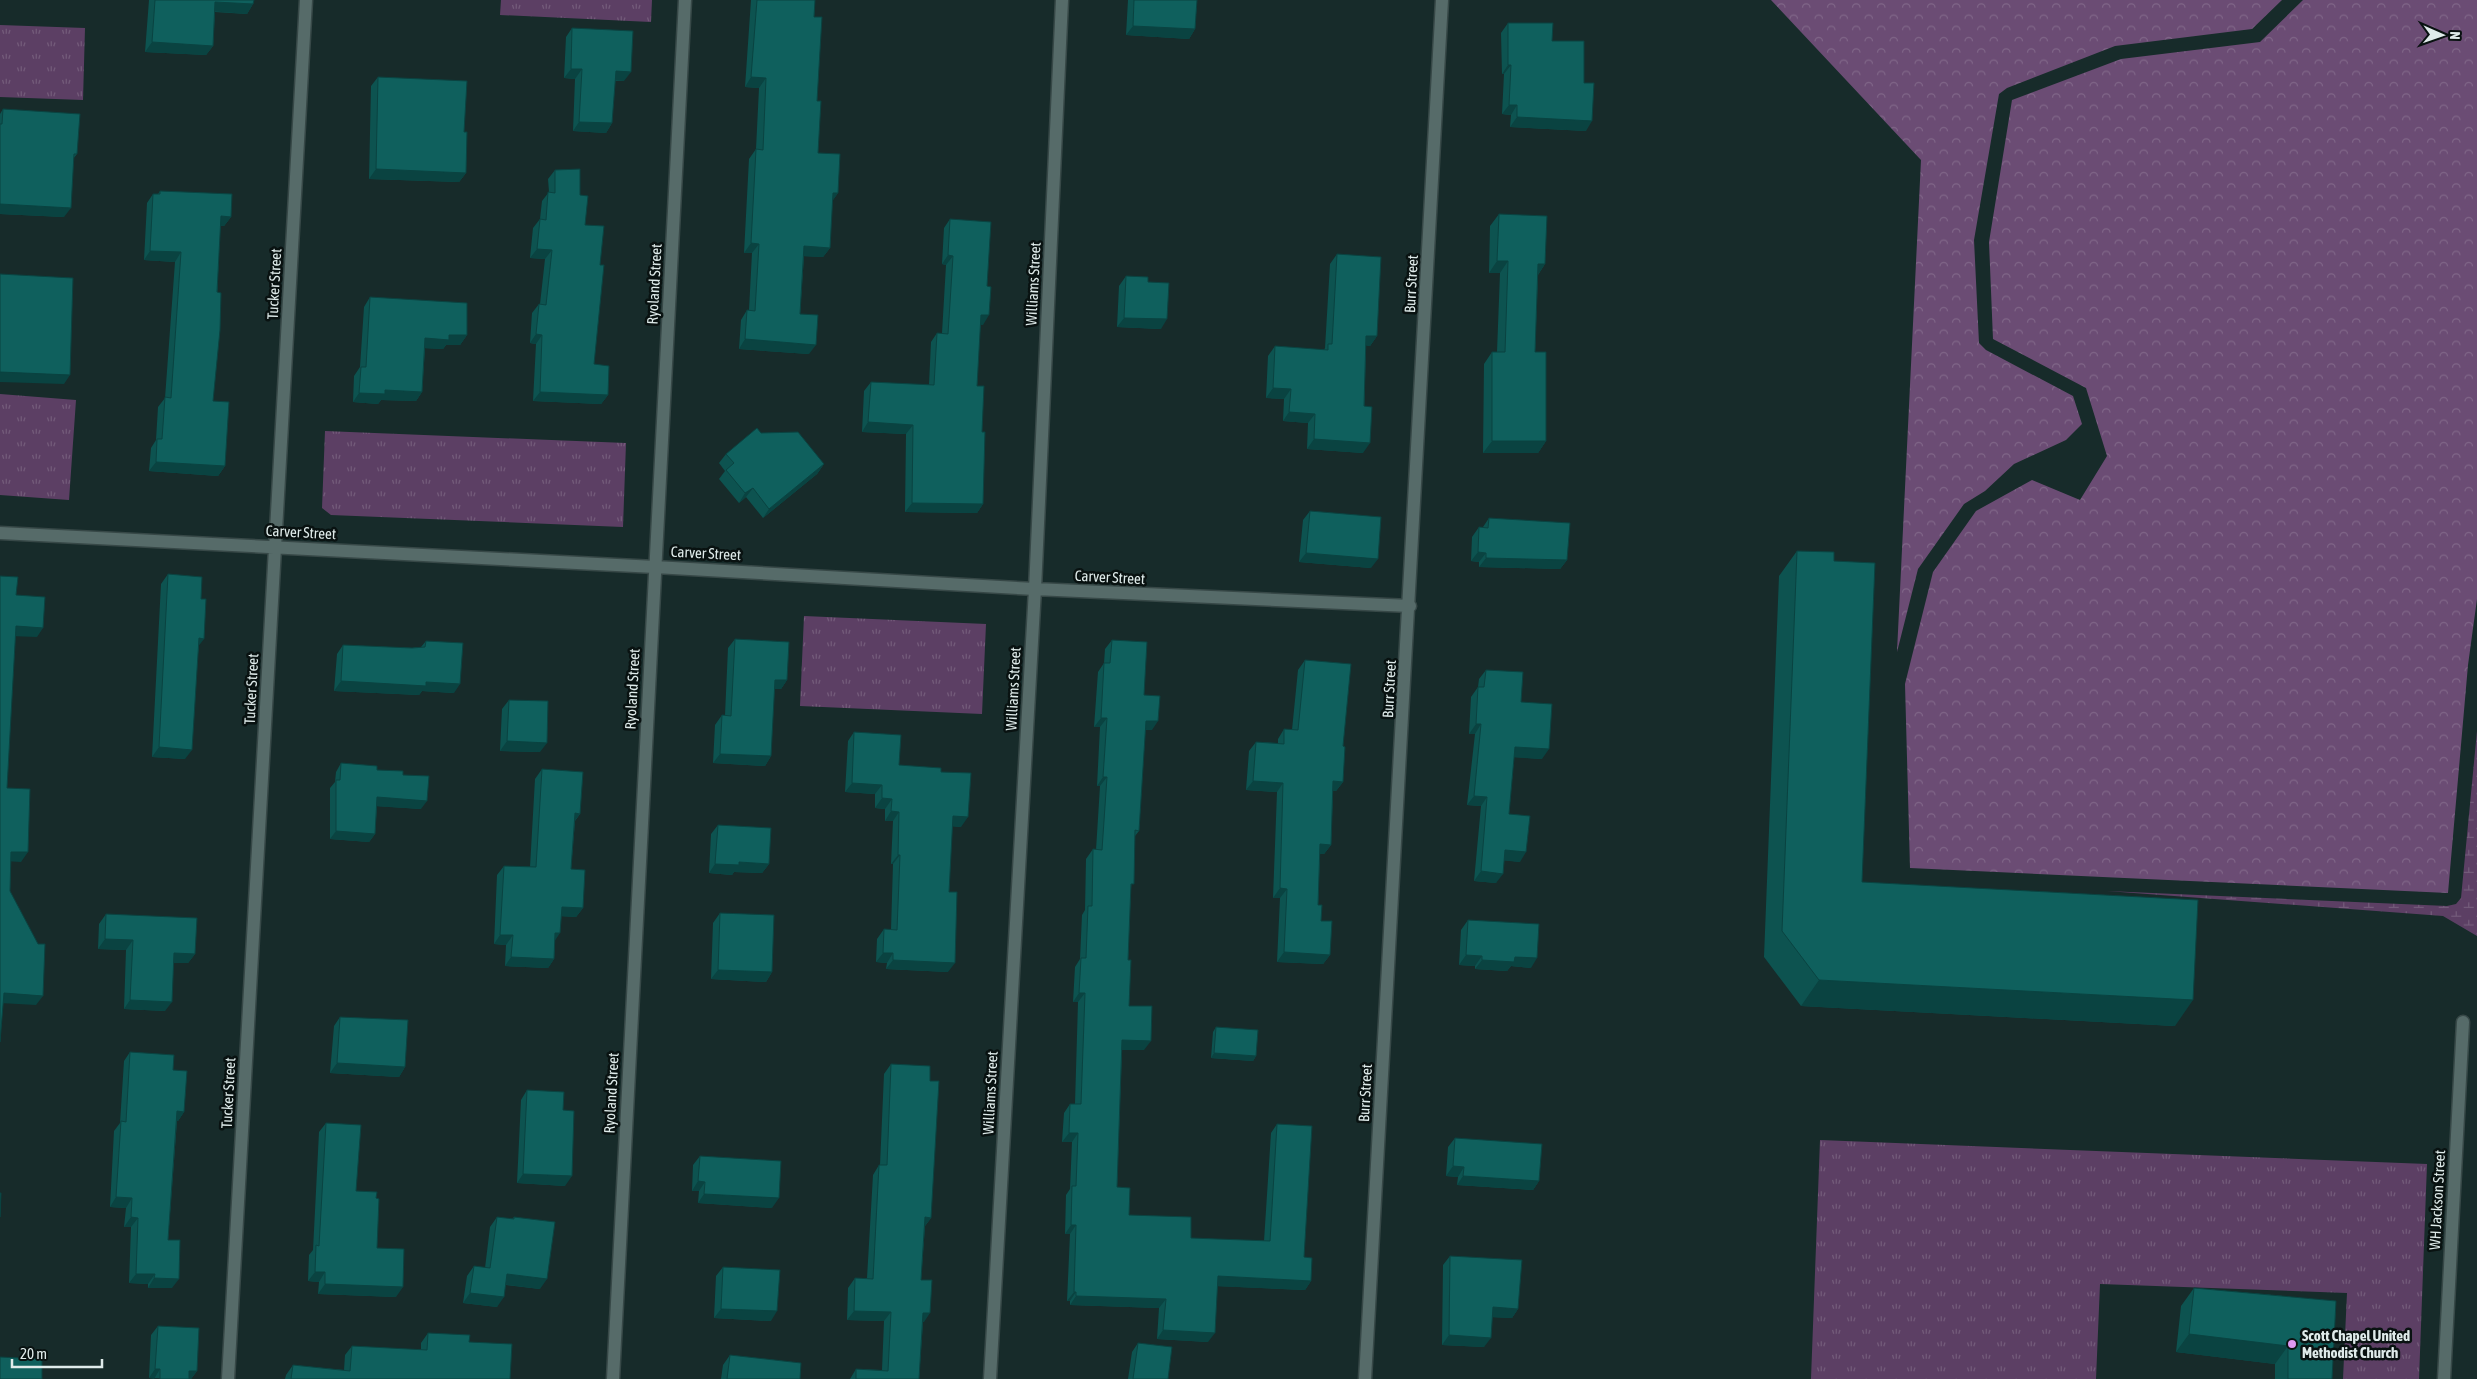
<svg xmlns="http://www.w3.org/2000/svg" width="2477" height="1379" font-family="'Asap Condensed',sans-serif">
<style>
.grass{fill:url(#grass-tufts)}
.forest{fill:url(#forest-crowns)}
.wetland{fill:url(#wetland-marsh)}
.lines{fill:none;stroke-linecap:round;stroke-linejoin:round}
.street-casing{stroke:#374847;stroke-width:15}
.street{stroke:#566b69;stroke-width:12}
.wall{fill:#0d5350}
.shaded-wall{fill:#0a4341}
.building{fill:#0f605d;stroke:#0a4341}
.poi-dot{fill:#de98f2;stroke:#091211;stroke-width:2}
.labels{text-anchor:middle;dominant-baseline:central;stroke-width:5;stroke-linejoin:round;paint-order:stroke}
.street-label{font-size:15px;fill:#dfebea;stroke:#091211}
.poi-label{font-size:15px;font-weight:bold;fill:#dfebea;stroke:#091211;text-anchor:start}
</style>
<defs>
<pattern id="grass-tufts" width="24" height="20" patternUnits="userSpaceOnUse" patternTransform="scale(1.25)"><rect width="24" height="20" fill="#5c3f64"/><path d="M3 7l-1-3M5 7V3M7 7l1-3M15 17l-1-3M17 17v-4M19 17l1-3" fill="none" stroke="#735b7a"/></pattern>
<pattern id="forest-crowns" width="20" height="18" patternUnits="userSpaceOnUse" patternTransform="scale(1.25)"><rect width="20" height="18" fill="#6b4c74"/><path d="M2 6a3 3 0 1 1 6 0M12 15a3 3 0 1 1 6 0" fill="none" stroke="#806688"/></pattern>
<pattern id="wetland-marsh" width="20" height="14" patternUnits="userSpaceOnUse" patternTransform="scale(1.25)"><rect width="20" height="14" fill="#5c3f64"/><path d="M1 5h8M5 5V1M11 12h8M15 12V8" fill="none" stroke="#735b7a"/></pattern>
</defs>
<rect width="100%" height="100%" fill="#172b2a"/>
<path class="grass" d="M501,0h151l-1,22 -151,-7z
M0,25l85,3 -2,72 -83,-3z
M0,394l76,6 -7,100 -69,-5z
M325,431l301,12 -3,84 -292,-12 -9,-7z
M804,616l182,8 -4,90 -182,-8z
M1820,1140l607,24 -8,215h-76l4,-86 -247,-9 -4,95h-285z"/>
<path class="forest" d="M1771,0h511l-30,29 -137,17 -108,42 -8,6 -25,146 5,103 7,7 87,46 9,28 -16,16 -52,24 -29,27 -21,13 -46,65 -21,83 24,-492z
M2303,0h174v599l-9,66 -20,228 -538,-25 -5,-184 28,-112 43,-61 56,-31 48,20 27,-44 -21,-68 -93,-49 -4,-97 23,-142 109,-41 139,-17z"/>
<path class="wetland" d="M2477,731v205l-34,-20 -336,-25 340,15 9,-2 5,-6z"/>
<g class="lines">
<g class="street-casing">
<path id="street" d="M0,533l655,34 380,22 375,17
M228,1379l78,-1379
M613,1379l72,-1379
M990,1379l45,-790 27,-589
M1365,1379l77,-1379
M2444,1379l19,-357"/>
</g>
<use href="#street" class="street"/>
</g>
<path class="wall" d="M149,0h105l-1,4 -6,10 -32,-2 -2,34 -7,9 -61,-3z
M751,0h64l-1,17 4,136 20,40 -6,8 -2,47 -7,9 -19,-1 -4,58 9,40 -70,-5 2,-29 6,-10h2l3,-57h-8l5,-94 7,-10 3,-61 -14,-1z
M1128,0h69l-2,29 -6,10 -63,-4z
M1508,23l44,18 32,42 2,48 -76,-4 1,-12 -9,-1 2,-40h-2l-1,-41z
M572,28l52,53h-9l-3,42 -6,10 -33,-2 2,-52 -11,-1 2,-41z
M378,77l86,55 2,41 -7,9 -90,-3 2,-93z
M3,109l74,45 -4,5 -9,58 -64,-3v-100z
M555,170l25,25 5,30 15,40 -6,99 14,31 -7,9 -68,-3 3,-57 -6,-1 2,-30 7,-9h1l5,-45 -15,-1 3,-30 7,-9 2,-18 7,-9 -1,-13z
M160,191l71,26 -7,9h-4l-7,175 12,65 -7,10 -69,-5 2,-23 5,-8 2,-33 7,-9 10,-136 -31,-2 3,-57 6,-9h5z
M1499,214l46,50 -7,11 -3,77 11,89 -8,12h-55l1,-89 8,-12h5l3,-79h-11l1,-47z
M950,219l33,106 -3,-1 -3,62 5,46 1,72 -6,9 -72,-1 1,-78 -44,-2 2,-41 7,-9 58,3 2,-43 6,-9h5l4,-68 -4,-1 2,-36z
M1337,254l40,82 -7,10 -4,-1 -3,108 -56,-4 1,-26 -25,-2 1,-22 -18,-1 2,-42 7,-10 49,4 1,-2 5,-84z
M1126,276l22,6 13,47 -44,-2 2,-41z
M370,297l97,38 -7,10h-14l-3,4 -18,-1 -3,44 -6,9 -35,-1 -3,4 -25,-2 1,-26 6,-9 4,-60z
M761,433l63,31 -7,10 -54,44 -17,-21 -7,6 -20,-24 6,-8 -6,-8 7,-9z
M1310,511l61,57 -72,-6 4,-42z
M1489,518l78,42 -7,9 -81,-2v-5l-8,-1 1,-24 7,-10h4z
M1797,551l65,331 313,144 -374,-20 -37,-49 15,-381z
M168,574l31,72 -14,113 -33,-2 9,-173z
M735,639l52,41 -6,9h-7l-3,67 -6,10 -52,-3 2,-38 7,-10h3l3,-67z
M1112,640l32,55 8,35h-7l-6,101 -4,5 -4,53 -3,71 1,46 15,44h-22l-5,137 12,28 62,23 73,3 7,-108 6,-9 27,133 7,24 -6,9 -88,-4 -9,56 -51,-3 2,-31 -89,-3v-4h-3l3,-67h-5l1,-39 4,-6 2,-47h-10l2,-29 6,-9h5l3,-102h-5l2,-35 5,-8 2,-44 3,-5 1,-51 7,-10 3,1 4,-64h-3l3,-59h-6l4,-55 6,-9 1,-14z
M426,641l28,52 -32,-2 -3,4 -85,-4 3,-37 6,-9 69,3 9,-1z
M1305,660l38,86v36l-7,9h-3l-2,54 -7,9h-4l-2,51 3,16 9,34 -7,9 -46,-2 3,-64h-7l4,-106 -31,-2 3,-39 7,-9 22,1v-4l6,-10 8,1 6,-60z
M1486,670l35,32 21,57 -28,-2 -5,57 11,48 -16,-2 -8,23 -22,-2 7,-75 -14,-1 8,-71h-6l2,-37 7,-10 1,-8z
M509,700l31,52 -40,-1 2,-42z
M854,732l45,33 42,7 20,55 -9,-1 -3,66 -1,80 -62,-3 1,-6 -11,-1 1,-23 7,-10 7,1 2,-66h-2l2,-43h-8v-12l-10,-1v-14l-30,-2 3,-51z
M341,763l62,12 18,34 -44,-3 -2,28 -6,8 -39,-3v-51l5,-6 1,-10z
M542,769l38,45 -5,7 -4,48 12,39 -7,9 -15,-1 -6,24 -1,19 -6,9 -43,-2 1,-21 -12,-1 3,-69 7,-9 26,1 5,-88z
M718,825l51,39 -7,9 -28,-1 -2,3 -23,-2 2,-39z
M720,913l52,59 -6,10 -55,-3 2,-56z
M106,914l89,40 -7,9h-14l-9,48 -41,-2 2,-59 -28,-1 1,-25z
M1468,920l63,48 -20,-2 -4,5 -32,-2v-3l-16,-1 2,-35z
M340,1017l65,50 -6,10 -69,-4 4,-47z
M1216,1027l40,29 -3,5 -42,-3 2,-26z
M130,1052l43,18 11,42 -6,9h-1l-9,119 4,48h-24v-4l-19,-1 2,-56h-7l2,-19 -16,-1 4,-76 6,-8 4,-62z
M891,1064l39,17 1,137 -6,8 -4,54 3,42h-1l-4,57h-69l6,-10 26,1 2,-49 -37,-1 1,-32 7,-10h12l6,-103 6,-10h1l4,-91z
M527,1090l36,20 2,76 -48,-3 4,-83z
M326,1123l30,68 21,57 19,49 -78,-3 1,-12 -11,-1 1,-26 4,-5 6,-118z
M1455,1138l84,43 -6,9 -76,-5 1,-8 -12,-1 2,-29z
M700,1156l72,52 -74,-5 1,-12h-7l1,-26z
M497,1217l15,2 2,-2 26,72 -34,-4 -9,22 -34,-4 4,-27 7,-10 11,2 5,-41z
M1450,1256l68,53 -6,9 -20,-1 -8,30 -42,-2 1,-80z
M723,1267l48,54 -57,-3 2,-42z
M2194,1288l142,13 -4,78h-57v-15l-99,-12 5,-46z
M158,1326l39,45 -6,8 -42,-1 2,-43z
M428,1333l41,9 41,37h-225l1,-4 7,-10 51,5 1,-15 7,-9 69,4v-7z
M1138,1343l30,36h-40l4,-27z
M730,1355l70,24h-79l2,-14z"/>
<path class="shaded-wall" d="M215,2l38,2 -6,10 -38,-3z
M1133,26l62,3 -6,10 -63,-4z
M152,42l61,4 -7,9 -61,-3z
M1508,65h3l-7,9h-2z
M571,69h11l-7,10 -11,-1z
M616,71l15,1 -7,9 -15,-1z
M751,77l15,1 -7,10 -14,-1z
M1509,105h8l-6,10 -9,-1z
M1517,117l75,4 -6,10 -76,-4z
M579,122l33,1 -6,10 -33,-2z
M376,169l90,4 -7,9 -90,-3z
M833,193h5l-7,10z
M0,204l71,4 -7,9 -64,-3z
M221,216l10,1 -7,9h-10z
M751,243l8,1 -7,9h-8z
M804,246l26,2 -7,9 -25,-1z
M537,249l15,1 -7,9 -15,-1z
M150,251l31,1 -6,10 -31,-2z
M948,255l5,1 -7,9 -4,-1z
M1497,261h11l-8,12h-11z
M1538,264h7l-8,12z
M981,315h8l-6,10 -8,-1z
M1124,318l43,1 -6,10 -44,-2z
M536,334l6,1 -6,9 -6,-1z
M449,335h18l-7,10h-14l-3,4 -24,-1 6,-10z
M1366,336h11l-7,10 -10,-1z
M745,339l71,6 -7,9 -70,-5z
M0,372l70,3 -6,9 -64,-2z
M1273,388l18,1 -7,10 -18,-1z
M385,390l37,2 -6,9 -35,-1 -3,4 -25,-2 6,-9z
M540,392l68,3 -7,9 -68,-3z
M1289,412l26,2 -7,9 -25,-2z
M868,422l45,3 -7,9 -44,-2z
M1314,439l56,4 -7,10 -56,-4z
M1492,441h54l-8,12h-55z
M156,462l69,4 -7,10 -69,-5z
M824,464l-7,10 -54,44 6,-9z
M753,488l-7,9 -7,6 6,-10z
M912,503l71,1 -6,9 -72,-1z
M1478,552l8,1 -7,9 -8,-1z
M1306,553l72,6 -7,9 -72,-6z
M1486,558l81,2 -7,9 -81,-2z
M16,626l27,2 -6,9 -27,-1z
M199,638l5,1 -7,9z
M775,680h12l-6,9h-13z
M341,681l85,1 34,2 -6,9 -32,-2 -3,4 -85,-4z
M1101,718h6l-7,9h-6z
M1146,721h12l-6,9h-13z
M1476,724h5l-6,10h-6z
M507,741l40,2 -7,9 -40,-1z
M159,747l33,3 -7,9 -33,-2z
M1515,747l34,2 -7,10 -33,-2z
M720,754l51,2 -6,10 -52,-3z
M1103,777h4l-7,9h-3z
M1253,781l30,2 -6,9 -31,-2z
M1333,781l10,1 -7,9h-9z
M852,783l30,2 -7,9 -30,-2z
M1474,796l13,1 -6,9 -14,-1z
M377,797l50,4 -6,8 -49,-3z
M882,798l10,1 -7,10 -10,-1z
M891,811l8,1 -6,9h-8z
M575,813l5,1 -7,9z
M953,816l15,1 -7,10 -15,-1z
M336,831l39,3 -6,8 -39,-3z
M1320,844l11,1 -7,9h-11z
M1505,850l21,2 -6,10 -22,-2z
M11,852h17l-7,10 -17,-1z
M898,855h2l-7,9h-2z
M739,862l30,2 -7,9 -28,-1 -2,3 -23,-2 6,-9z
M1481,871l22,3 -7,9 -22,-2z
M1280,888l7,1 -7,9h-7z
M562,907l21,1 -7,9 -21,-1z
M555,933h5l-6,9z
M500,935h13l-7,10 -12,-1z
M105,939l28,1 -7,10 -28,-1z
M1284,952l46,3 -7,9 -46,-2z
M174,953l21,1 -7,9h-21z
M883,953h10l-6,10 -11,-1z
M1466,955l16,1 -7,10 -16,-1z
M511,957l43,2 -6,9 -43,-2z
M1515,957l22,1 -6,10 -20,-2 -4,5 -32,-2 7,-9z
M893,960l62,3 -7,9 -62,-3z
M718,970l54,2 -6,10 -55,-3z
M1819,980l374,20 -18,26 -374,-20z
M4,993l39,3 -7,9 -36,-2z
M1079,993h6l-7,9h-5z
M130,1000l42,2 -7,9 -41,-2z
M1122,1040l29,1 -7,9h-28z
M1214,1053l42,3 -3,5 -42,-3z
M337,1063l68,4 -6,10 -69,-4z
M177,1111l7,1 -6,9h-7z
M1069,1133h9l-6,9h-10z
M1453,1166l11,1 -6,10 -12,-1z
M523,1174l49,2 -7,10 -48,-3z
M1463,1176l76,5 -6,9 -76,-5z
M698,1181l7,1 -6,9h-7z
M704,1194l75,4 -7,10 -74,-5z
M116,1197l16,1 -6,10 -16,-1z
M131,1217l7,1 -7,9h-7z
M925,1217l6,1 -7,9z
M1071,1225h5l-6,9h-5z
M315,1272h10l-6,10 -11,-1z
M136,1274h19l-7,10 -19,-1z
M507,1274l40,5 -7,10 -39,-5z
M1218,1276l93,5 -6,9 -93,-4z
M154,1278l25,1 -7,9h-24z
M325,1284l78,3 -7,10 -78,-3z
M1074,1292h2l-6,9h-3z
M470,1293l34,4 -7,10 -34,-4z
M1076,1296l90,3 -7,9 -89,-3z
M1493,1307l25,2 -6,9 -26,-1z
M721,1309l56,2 -6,10 -57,-3z
M854,1311l37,1 -7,9 -37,-1z
M923,1313h7l-6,9h-8z
M1163,1330l52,3 -7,9 -51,-3z
M2189,1334l99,12 -13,18 -99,-12z
M1449,1335l42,3 -7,9 -42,-2z
M155,1369h5l-6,10 -5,-1z
M189,1371h8l-6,8h-8z"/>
<path class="building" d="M155,0h99l-1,4 -38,-2 -2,44 -61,-4z
M757,0h58l-1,17h8l-5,84h4l-3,52 22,1 -2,39h-5l-3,55 -26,-2 -4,68 18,1 -2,30 -71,-6 2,-29 8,1 4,-67 -8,-1 5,-94 7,1 3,-72 -15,-1z
M1134,0h63l-2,29 -62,-3z
M1508,23h45l-1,18h32v42h10l-2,38 -75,-4v-12h-8l2,-40h-3z
M572,28l61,3 -2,41 -15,-1 -4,52 -33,-1 3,-53h-11z
M378,77l89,4 -3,51h3l-1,41 -90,-4z
M3,109l77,5 -3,40h-3l-3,54 -71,-4v-80h2z
M580,169v26l8,1 -3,29 19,1 -4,39h4l-10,99 15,2 -1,29 -68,-3 2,-57 -6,-1 3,-30 7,1 6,-55 -15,-1 3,-30 6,1 2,-28 7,1v-23z
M160,191l72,3 -1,23 -10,-1 -4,76 4,1 -1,37 -7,71 16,1 -4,64 -69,-4 1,-23h5l3,-42 6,1 10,-146 -31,-1 3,-57h7z
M1499,214l48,2 -2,48h-7l-3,88h11v89h-54v-89h13l3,-91h-11z
M950,219l41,3 -4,64 4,1 -2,28h-8l-4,71h7l-2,46h3l-2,72 -71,-1 1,-78 -45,-3 3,-40 63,3 3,-52 11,1 5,-78 -5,-1z
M1337,254l44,3 -4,79h-11l-2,70 8,1 -2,36 -56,-4 1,-25 -26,-2 2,-23 -18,-1 2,-42 53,4v-6h4z
M0,274l73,4 -3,97 -70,-3z
M1126,276l22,1v5l21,1 -2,36 -43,-1z
M370,297l97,6v32h-18v5l-24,-2 -3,54 -37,-2v4l-26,-1 2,-26h5z
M757,428l4,5 37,-1 26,32 -55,45 -16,-21 -8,5 -19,-23 8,-7 -8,-9z
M1310,511l71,6 -3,42 -72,-6z
M1489,518l81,5 -3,37 -81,-2v-5l-8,-1 1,-25 9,1z
M1797,551l37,1v9l41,2 -13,319 336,18 -5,100 -374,-20 -37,-49z
M168,574l34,3 -1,22h5l-2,40 -5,-1 -7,112 -33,-3z
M0,576l18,1 -2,18 29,2 -2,31 -27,-2 -9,162 23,1 -2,63h-17l-1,39 28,53h7l-2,52 -39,-3 -4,49z
M735,639l54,3 -2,38h-12l-4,76 -51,-2 2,-39 9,1z
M1112,640l35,2 -3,53 16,1 -2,25h-12l-7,110 -4,-1 -1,54h-3l-3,76h3l-2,46h23l-1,35 -29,-1 -5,147 13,1 -1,27 62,2v21l79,3 7,-117 35,2 -8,131 8,1 -1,23 -93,-5 -3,57 -52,-3 3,-31 -90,-3v-4h-2l2,-67h-5l1,-39h4l2,-53h-9l1,-29h11l4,-111h-6l2,-35h5l2,-52h4l1,-57 9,1 5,-73h-4l4,-59h-6l3,-55h6z
M426,641l37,2 -3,41 -34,-2v4l-85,-5 2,-36 69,3 13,-1z
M1305,660l46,4 -8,82 2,1 -2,35 -10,-1 -2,64 -11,-1 -2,61h4l-1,16h11l-2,34 -46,-3 3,-63 -7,-1 3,-105 -30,-2 3,-39 28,2v-15l14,1z
M1486,670l37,2 -2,30 31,2 -3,45 -34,-2 -6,67 21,2 -4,36 -21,-2 -2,24 -22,-3 6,-74 -13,-1 7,-72h-5l2,-37h6z
M509,700l39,1 -1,42 -40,-2z
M854,732l47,3 -2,30 42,3v4l30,1 -3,44 -15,-1 -4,76h8l-2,71 -62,-3v-7h-10l1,-24 13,1 3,-75h-2l1,-43 -8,-1 1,-12 -10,-1v-13l-30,-2z
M341,763l36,3v4l26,1v4l26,1 -2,25 -50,-4 -2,37 -39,-3v-51h4z
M542,769l41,3 -3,42 -5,-1 -4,56 14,1 -2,38 -21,-1 -2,26h-5l-1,26 -43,-2 2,-22h-13l4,-69 32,1z
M718,825l53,3 -2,36 -30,-2v3l-24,-1z
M720,913l54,2 -2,57 -54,-2z
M106,914l91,4 -2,36 -21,-1 -2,49 -42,-2 3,-60 -28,-1z
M1468,920l71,4 -2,34 -22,-1 -1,5 -32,-2v-4l-16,-1z
M340,1017l68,3 -3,47 -68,-4z
M1216,1027l42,3 -2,26 -42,-3z
M130,1052l44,3 -1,15 14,1 -3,41 -7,-1 -9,129h12l-1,39 -25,-1 1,-4h-19l2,-56 -7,-1 1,-19 -16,-1 5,-76 5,1z
M891,1064l39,2v15h9l-8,137 -6,-1 -4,63h11l-2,33h-7l-4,66h-63v-10l32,2 3,-59 -37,-1 1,-33 18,1 6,-114h8z
M527,1090l37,2 -1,18 11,1 -2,65 -49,-2z
M326,1123l35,2 -5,66 21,1 -1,6 3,1 -2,49 27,1 -1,38 -78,-3v-12h-10l1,-27 3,1z
M1455,1138l87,6 -3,37 -76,-5 1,-9 -11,-1z
M700,1156l81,5 -2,37 -75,-4 1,-12 -7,-1z
M0,1193h1l-1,24z
M497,1217l17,2v-2l41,5 -8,57 -40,-5 -3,23 -34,-4 4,-27 16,2z
M1450,1256l72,4 -4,49 -25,-2 -2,31 -42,-3z
M723,1267l57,3 -3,41 -56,-2z
M2194,1288l142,13 -4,78h-44v-33l-99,-12z
M158,1326l41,2 -2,43h-8v8h-29v-10h-5z
M428,1333l42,2 -1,7 43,2 -2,35h-219l2,-14 57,6 2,-25 75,4z
M1138,1343l34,4 -4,32h-35z
M730,1355l71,8 -1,16h-73z
M0,1357l42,2v20h-42z"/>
<circle class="poi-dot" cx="2292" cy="1344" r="5"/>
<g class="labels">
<g class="street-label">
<text transform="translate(274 284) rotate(-87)">Tucker Street</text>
<text transform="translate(654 284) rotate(-87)">Ryoland Street</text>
<text transform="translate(1033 284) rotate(-87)">Williams Street</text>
<text transform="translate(1411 284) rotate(-87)">Burr Street</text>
<text transform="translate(301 532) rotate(3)">Carver Street</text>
<text transform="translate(706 553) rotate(3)">Carver Street</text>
<text transform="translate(1110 577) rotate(3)">Carver Street</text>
<text transform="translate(251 689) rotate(-87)">Tucker Street</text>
<text transform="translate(632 689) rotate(-87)">Ryoland Street</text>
<text transform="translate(1013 689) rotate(-87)">Williams Street</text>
<text transform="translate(1389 689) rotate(-87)">Burr Street</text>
<text transform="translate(228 1093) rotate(-87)">Tucker Street</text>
<text transform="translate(611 1093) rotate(-87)">Ryoland Street</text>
<text transform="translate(990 1093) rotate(-87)">Williams Street</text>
<text transform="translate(1365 1093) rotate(-87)">Burr Street</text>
<text transform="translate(2437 1200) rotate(-87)">WH Jackson Street</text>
</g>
<g class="poi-label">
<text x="2302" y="1335">Scott Chapel United<tspan x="2302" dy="17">Methodist Church</tspan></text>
</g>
</g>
<g transform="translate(2442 35) rotate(92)" stroke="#091211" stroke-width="4" paint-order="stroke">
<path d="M0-4L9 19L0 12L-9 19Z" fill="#dfebea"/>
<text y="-8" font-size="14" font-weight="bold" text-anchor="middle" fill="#dfebea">N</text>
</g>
<path d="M12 1359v8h90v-8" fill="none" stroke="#dfebea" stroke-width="2.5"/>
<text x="20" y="1359" font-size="15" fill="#dfebea" stroke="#091211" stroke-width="4" paint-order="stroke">20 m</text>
</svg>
